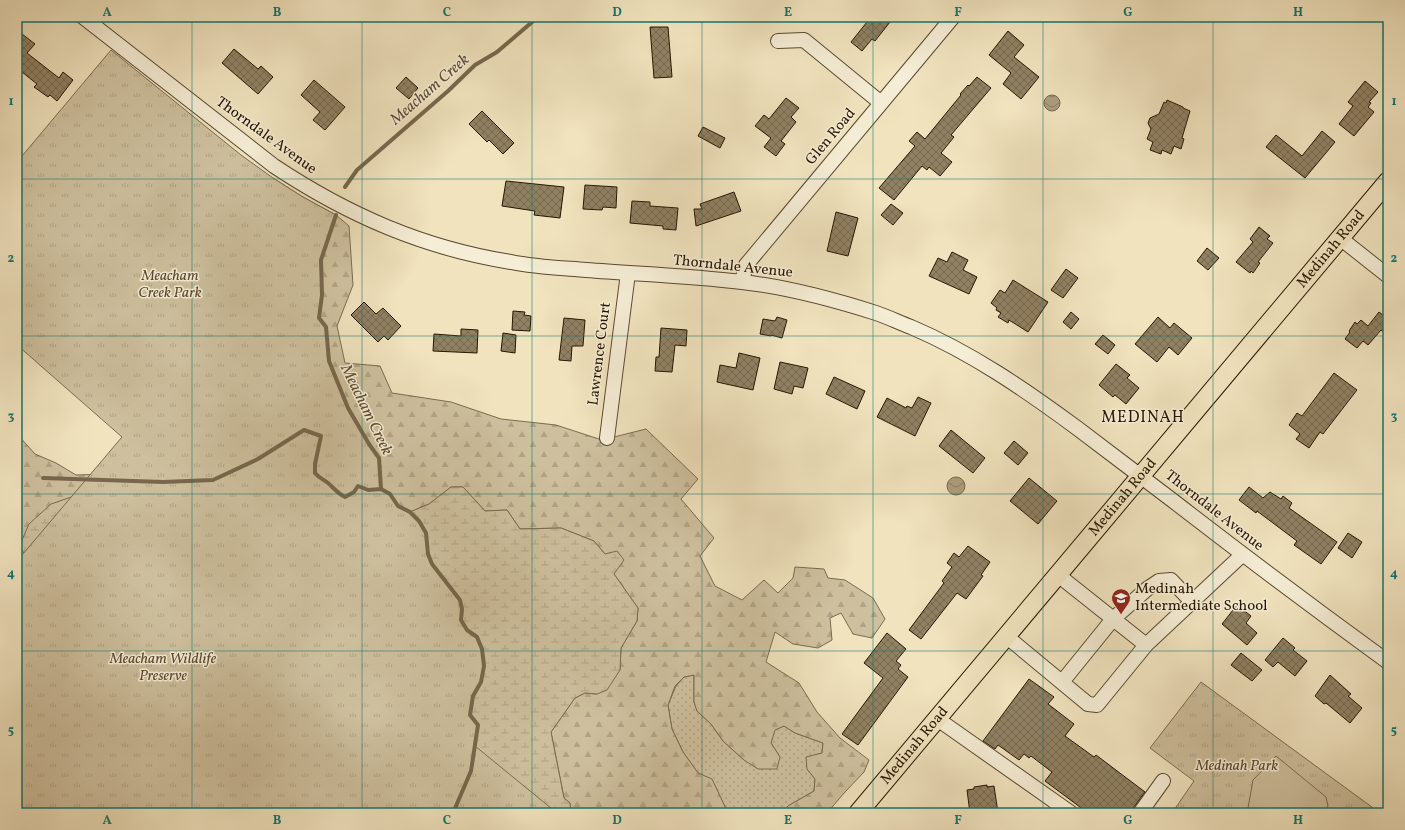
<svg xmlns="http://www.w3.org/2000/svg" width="1405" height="830" font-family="Vollkorn,serif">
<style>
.grass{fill:url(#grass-dots);stroke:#7b6b50}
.forest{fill:url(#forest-firs);stroke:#7b6b50}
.wetland{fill:url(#wetland-marsh);stroke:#7b6b50}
.park{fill:url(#park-tufts);stroke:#7b6b50}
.pitch{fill:#cec09e;stroke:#7b6b50}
.water{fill:url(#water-waves);stroke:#77674c}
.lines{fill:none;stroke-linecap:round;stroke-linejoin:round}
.stream{stroke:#77674c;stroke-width:4}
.building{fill:url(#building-cross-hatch);stroke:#281601}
.minor-casing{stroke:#5a4930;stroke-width:16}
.major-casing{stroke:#281601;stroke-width:20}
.minor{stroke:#f5edd5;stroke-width:14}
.major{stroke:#f0e3be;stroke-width:18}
.grid{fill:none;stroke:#0f766e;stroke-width:1;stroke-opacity:0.55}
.labels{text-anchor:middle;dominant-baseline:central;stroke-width:3;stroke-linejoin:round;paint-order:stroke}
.street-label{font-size:15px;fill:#281601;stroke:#f5edd5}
.park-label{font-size:15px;font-style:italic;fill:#5a4930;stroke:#f5edd5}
.poi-label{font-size:15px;fill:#281601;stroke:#f5edd5;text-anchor:start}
.water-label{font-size:16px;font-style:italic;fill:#5d4c33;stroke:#f5edd5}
.neighbourhood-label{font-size:16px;letter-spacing:1px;fill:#281601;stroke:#f5edd5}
.neatline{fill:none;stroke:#0f766e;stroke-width:1.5}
.grid-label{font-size:13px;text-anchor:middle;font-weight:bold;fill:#0f766e}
</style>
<defs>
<pattern id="grass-dots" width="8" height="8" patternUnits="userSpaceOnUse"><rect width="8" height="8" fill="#cec09e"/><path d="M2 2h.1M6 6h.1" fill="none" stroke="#b1a486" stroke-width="1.8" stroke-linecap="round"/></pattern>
<pattern id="forest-firs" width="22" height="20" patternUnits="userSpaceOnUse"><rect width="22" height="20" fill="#cec09e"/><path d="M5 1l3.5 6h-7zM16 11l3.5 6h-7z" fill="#b1a486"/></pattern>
<pattern id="wetland-marsh" width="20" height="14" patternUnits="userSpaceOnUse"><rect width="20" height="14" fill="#cec09e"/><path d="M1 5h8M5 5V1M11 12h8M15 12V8" fill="none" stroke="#b1a486"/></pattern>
<pattern id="park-tufts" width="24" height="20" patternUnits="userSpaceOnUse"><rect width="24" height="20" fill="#cec09e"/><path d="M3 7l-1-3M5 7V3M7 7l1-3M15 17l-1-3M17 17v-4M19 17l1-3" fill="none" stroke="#b1a486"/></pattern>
<pattern id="water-waves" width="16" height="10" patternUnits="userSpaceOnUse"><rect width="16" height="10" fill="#ac9d7e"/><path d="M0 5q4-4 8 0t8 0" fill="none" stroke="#8c7f65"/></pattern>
<pattern id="building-cross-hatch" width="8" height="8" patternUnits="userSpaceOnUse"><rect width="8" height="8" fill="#908163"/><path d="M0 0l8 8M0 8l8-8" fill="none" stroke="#76694f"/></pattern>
</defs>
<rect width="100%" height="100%" fill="#f0e3be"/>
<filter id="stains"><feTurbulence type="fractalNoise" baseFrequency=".005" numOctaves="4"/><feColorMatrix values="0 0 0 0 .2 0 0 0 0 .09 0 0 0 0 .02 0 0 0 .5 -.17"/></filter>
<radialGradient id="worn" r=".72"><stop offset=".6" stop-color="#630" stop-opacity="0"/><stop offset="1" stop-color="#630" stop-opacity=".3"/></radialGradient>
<path class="grass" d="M694,675v27l3,9 14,13 12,17 21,19 36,-3 -9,-14 3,-13 10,-4 11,7 28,10 -1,10 -15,16 8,10 -1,12 -26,15 -7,7h-53l-16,-33 -14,-7 -15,-21 -11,-23 -4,-24 8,-19 8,-9z"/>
<path class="forest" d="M273,178l30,19 33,18 13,11 4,59 -16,41 8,37 35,3 12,27 59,9 50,17 55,6 46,15 44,-11 52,50 -17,20 33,39 -14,18 15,30 27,14 22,-20 14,13 15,-15 2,-11 29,2 4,9 17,2 28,18 12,21 -13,19 -19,-4 -12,-21 -11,5 2,22 -14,8 -25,-4 -18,-12 -9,30 33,21 18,29 23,26 29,22 -5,12 -19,20 -18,21h-46l7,-7 26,-15 1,-12 -8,-10 -1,-12 16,-4 1,-10 -28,-10 -11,-7 -9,4 -4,13 9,14 -3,12h-19l-14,-9 -21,-19 -12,-17 -14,-13 -3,-9v-27l-10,2 -9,9 -7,19 4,24 11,23 15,21 14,6 16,34h-157l-1,-10 -6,-5 -13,-66 24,-34 10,-5 12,1 23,-24 1,-22 16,-27 1,-13 -24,-34 -9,-20 -11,-13 -33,-13 -41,1 -13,-19 -22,1 -22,-24h-12l-22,17 -19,8 -12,-6 -8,-12 -9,-5 -2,-31 -349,102 -13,13v-139l18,20 21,9 20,12 68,-2z"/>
<path class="wetland" d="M379,458l2,31 9,5 8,12 12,6 19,-8 22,-17h12l22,24 22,-1 13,19 41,-1 33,13 11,13 12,-3 7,9 -10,14 24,34 -1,13 -16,27 -1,22 -13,20 -10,4 -12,-1 -10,5 -24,34 13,66 6,5 1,10h-85l-469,-10v-230l13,-13 -11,-13 10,-23 22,-20 32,-11z"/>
<path class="park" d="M111,50l130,105 32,23 30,19 33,18 -15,45 1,35 -3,23 7,9 3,34 19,47 21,36 10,14 2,31 9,5 8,12 12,6 9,9 7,12 2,21 4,10 28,36 2,9 -1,11 6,10 10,7 5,12 2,17 -3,16 -8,14 -3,19 8,10 -3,21 82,67h-540v-252l105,-124 -105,-92v-183z
M1201,682l179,131h-208l22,-32 -44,-33z"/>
<path class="pitch" d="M1276,756l50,41 2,9 -6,7h-70l-4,-5 5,-28z"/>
<path class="water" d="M1044 103a8 8 0 1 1 16 0a8 8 0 1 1-16 0Z
M947 486a9 9 0 1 1 18 0a9 9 0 1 1-18 0Z"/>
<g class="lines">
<path class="stream" d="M345,187l12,-17 91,-79 27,-26 22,-13 41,-35
M336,215l-15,45 1,35 -3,23 7,9 3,34 19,47 21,36 10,14 2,31 9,5 8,12 12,6 9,9 7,12 2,21 4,10 28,36 2,9 -1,11 6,10 10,7 5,12 2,17 -3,16 -8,14 -3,19 8,10 -7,46 -18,42
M43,478l120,4 50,-2 45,-21 46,-29 17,6 -6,28v9c4,5 8,6 13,10 6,5 9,10 17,14l9,-5 4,-6 10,4 13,-1"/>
</g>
<path class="building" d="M871,17h23l-19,24 -3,-2 -10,12 -11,-9z
M650,27h18l4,50 -18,1z
M17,30l18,14 -8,9 32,25 4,-6 10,8 -16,21 -7,-6 -2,2 -14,-10 3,-3 -20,-16z
M1008,31l16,14 -10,12 25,20 -18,22 -18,-15 8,-11 -22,-18z
M234,49l24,20 3,-3 12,11 -15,17 -36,-31z
M406,77l12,11 -9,11 -13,-11z
M977,77l14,11 -40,47 3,2 -13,16 11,9 -12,14 -11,-9 -2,3 -5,-4 -28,34 -15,-12 36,-42 -6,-5 8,-9 8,7 36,-44 -1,-1 8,-9 1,1z
M314,80l31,27 -20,23 -12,-10 7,-8 -19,-17z
M1365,81l13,11 -9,10 2,1 -3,4 6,5 -20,24 -15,-12 14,-18 -5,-4z
M786,98l13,10 -8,9 5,5 -15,19 4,3 -9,12 -12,-9 7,-9 -16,-12 9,-11 5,4z
M1167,100l16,7v1l7,3 -8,27 2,1 -3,10 -7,-3 -3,8 -9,-4 -1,4 -11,-4 3,-8 -6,-3 4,-10 -3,-6 2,-5 9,-4 5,-12 2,1z
M482,111l32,32 -11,11 -14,-14 -2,2 -18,-18z
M703,127l22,11 -5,10 -22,-12z
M1322,131l13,11 -30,36 -39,-31 10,-12 26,21z
M506,181l58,6 -4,31 -26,-3 1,-4 -33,-5z
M585,185l32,2 -1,21 -13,-1 -1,3 -19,-1z
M734,192l7,19 -45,15 -2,-17h8l-2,-5z
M632,201l18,1v4l28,2 -2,22 -13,-1v-3l-33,-3z
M891,204l12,9 -10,12 -12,-10z
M836,212l22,6 -10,38 -21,-5z
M1259,227l11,9 -3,3 6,4 -15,19 2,1 -7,10 -2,-2 -1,2 -14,-11 17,-20 -3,-3z
M1207,248l12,10 -11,12 -11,-9z
M952,252l16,8 -5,10 14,7 -8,17 -40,-18 9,-18 9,4z
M1066,269l12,9 -15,20 -12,-8z
M1013,280l35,22 -20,30 -19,-12 -1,3 -10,-6 3,-4 -5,-3 1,-2 -6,-5 9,-13 5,3z
M364,302l12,12 7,-6 18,18 -13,14 -4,-4 -6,6 -27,-27z
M513,311l12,1 -1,3 7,1 -1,15 -18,-1z
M1071,312l8,7 -8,10 -8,-7z
M1379,312l9,7v8l-4,5 -3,-2 -13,15 -5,-4 -6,7 -12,-9 5,-7 -1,-1 6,-9 2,2 4,-4 7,6z
M777,317l10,3 -5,18 -11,-3v1l-11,-2 3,-15 12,2z
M1158,317l12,11 4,-5 18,15 -14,17 -9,-8 -12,15 -22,-18z
M564,318l21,2 -2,26h-11l-1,15 -12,-1z
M661,328l26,2 -1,16 -11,-1 -3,27 -17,-1 1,-14h3z
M461,329l17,1 -1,23 -44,-2 1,-17 27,2z
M503,333l13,2 -1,18 -14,-2z
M1103,335l12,10 -7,9 -13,-10z
M739,353l21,5 -7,32 -36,-8 3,-17 16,3z
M780,362l28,6 -5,20 -9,-2 -2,8 -18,-5z
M1116,364l14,11 -3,3 12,10 -13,16 -11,-9 -2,2 -14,-12z
M1334,373l23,17 -34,44 -3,-2 -11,16 -13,-9 4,-5 -11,-9 8,-12 5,3z
M834,377l31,14 -8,18 -31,-15z
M918,397l13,6 -16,33 -38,-19 10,-19 19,10 1,-2 5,2z
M951,430l34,28 -12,15 -34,-27z
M1014,441l14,12 -10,12 -14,-12z
M1029,478l28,23 -19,23 -28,-23z
M1249,487l14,11 7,-6 11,7 2,-3 9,7 -3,5 48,34 -16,22 -27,-19 3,-4 -40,-30 -1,2 -17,-13z
M1348,533l14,9 -10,16 -14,-10z
M968,546l22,16 -9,13 2,1 -17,23 -9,-6 -36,46 -12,-9 35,-47 -2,-2 10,-14 -5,-4 7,-10 5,4z
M1237,605l14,11 -5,7 11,10 -10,12 -25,-21z
M887,633l19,16 -10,12 5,4 -3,4 10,8 -50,68 -16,-11 41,-56 -19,-15z
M1283,638l12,10 -2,2 14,11 -12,15 -17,-14 -5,5 -8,-7z
M1241,653l21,17 -10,11 -21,-16z
M1330,675l21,19 -3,2 14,12 -12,15 -24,-20 -2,1 -9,-8z
M1029,679l25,18 -6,7 26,20 -9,12 29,21 2,-2 49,37 -12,16 -1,5h-14l-7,-5 -3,5h-20l-43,-32 7,-9 -21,-16 -2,2 -5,-4 -5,6 -21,-15 -3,4 -12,-8z
M987,785v2l7,-1 4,27h-28l-3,-23 7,-1v-2z"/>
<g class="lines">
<g class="minor-casing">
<path id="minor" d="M83,17l191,149c74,49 149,82 237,96 24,5 50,6 75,8 52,4 104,6 156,12 46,5 90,17 134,31 12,4 24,10 35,14 61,26 113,62 166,101 32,24 63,48 95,72 71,55 143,109 216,162
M778,41l26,-1 77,63
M1340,238l48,38
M742,282l4,-17 207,-248
M607,438l21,-165
M1058,575l88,70
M1006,636l82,68 9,1 49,-60 96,-90
M1062,682l51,-63 34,-30 12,-8 12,-1 21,22
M936,718l135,95
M1140,813l23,-32"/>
</g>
<g class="major-casing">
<g id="major">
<path id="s1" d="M858,813l530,-632"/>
</g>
</g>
<use href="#minor" class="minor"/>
<use href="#major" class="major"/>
</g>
<path class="grid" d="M192,17v796M362,17v796M532,17v796M702,17v796M873,17v796M1043,17v796M1213,17v796M17,179h1371M17,336h1371M17,494h1371M17,651h1371"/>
<defs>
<g id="school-pin" transform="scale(1)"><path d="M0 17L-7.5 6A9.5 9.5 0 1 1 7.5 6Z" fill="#8f2418" stroke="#f5edd5"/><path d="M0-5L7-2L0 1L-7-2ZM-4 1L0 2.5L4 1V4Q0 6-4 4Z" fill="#fff"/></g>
</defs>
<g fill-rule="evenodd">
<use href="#school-pin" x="1121" y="598"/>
</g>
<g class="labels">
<g class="street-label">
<text transform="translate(266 136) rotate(36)">Thorndale Avenue</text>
<text transform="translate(831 137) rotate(-50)">Glen Road</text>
<text stroke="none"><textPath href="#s1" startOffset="736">Medinah Road</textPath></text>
<text transform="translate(733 267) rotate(6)">Thorndale Avenue</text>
<text transform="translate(600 354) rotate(-83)">Lawrence Court</text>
<text stroke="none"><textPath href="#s1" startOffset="412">Medinah Road</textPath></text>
<text transform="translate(1214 511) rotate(38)">Thorndale Avenue</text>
<text stroke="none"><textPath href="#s1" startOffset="88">Medinah Road</textPath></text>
</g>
<g class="park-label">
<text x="170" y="276">Meacham<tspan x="170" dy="17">Creek Park</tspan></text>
<text x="163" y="659">Meacham Wildlife<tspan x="163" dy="17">Preserve</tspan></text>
<text x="1237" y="766">Medinah Park</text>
</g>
<g class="poi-label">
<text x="1135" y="589">Medinah<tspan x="1135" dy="17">Intermediate School</tspan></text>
</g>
<g class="water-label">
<text transform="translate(430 90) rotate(-41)">Meacham Creek</text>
<text transform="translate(366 410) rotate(64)">Meacham Creek</text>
</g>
<g class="neighbourhood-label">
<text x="1143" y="418">MEDINAH</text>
</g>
</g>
<rect width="1405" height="830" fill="none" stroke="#f0e3be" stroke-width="44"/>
<rect x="22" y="22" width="1361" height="786" class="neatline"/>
<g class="grid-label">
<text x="107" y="16">A</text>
<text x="277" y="16">B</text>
<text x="447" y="16">C</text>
<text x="617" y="16">D</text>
<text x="788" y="16">E</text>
<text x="958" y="16">F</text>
<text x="1128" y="16">G</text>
<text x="1298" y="16">H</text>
<text x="11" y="105">1</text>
<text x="1394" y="105">1</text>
<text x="11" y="262">2</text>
<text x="1394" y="262">2</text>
<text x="11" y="420">3</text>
<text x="1394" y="420">3</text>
<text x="11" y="577">4</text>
<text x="1394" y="577">4</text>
<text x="11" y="734">5</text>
<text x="1394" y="734">5</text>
<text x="107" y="824">A</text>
<text x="277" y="824">B</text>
<text x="447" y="824">C</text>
<text x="617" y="824">D</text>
<text x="788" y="824">E</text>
<text x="958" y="824">F</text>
<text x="1128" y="824">G</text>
<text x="1298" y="824">H</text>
</g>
<rect width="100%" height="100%" filter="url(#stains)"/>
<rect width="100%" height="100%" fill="url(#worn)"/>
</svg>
